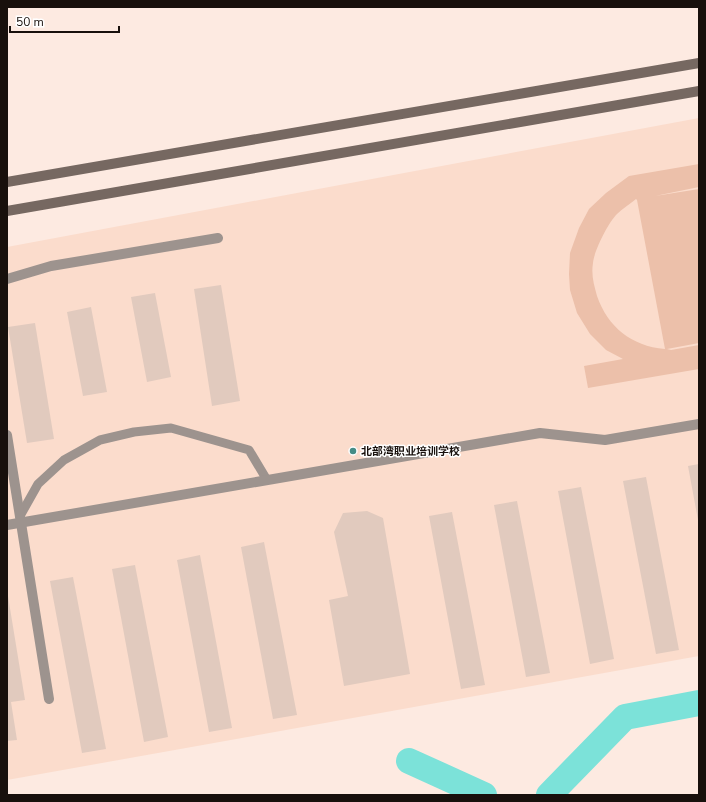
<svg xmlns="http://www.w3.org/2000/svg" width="706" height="802" font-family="'Nunito Sans','Noto Sans SC',sans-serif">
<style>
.built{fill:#fbdccc}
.green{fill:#ecc0aa;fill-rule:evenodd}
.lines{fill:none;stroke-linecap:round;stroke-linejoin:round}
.river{stroke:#7ce2d9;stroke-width:26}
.building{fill:#e1cabe}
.lane{stroke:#9d938e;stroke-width:9}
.street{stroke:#9d938e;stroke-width:10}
.secondary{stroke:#766861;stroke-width:10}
.poi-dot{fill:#458c86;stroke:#fff;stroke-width:1.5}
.labels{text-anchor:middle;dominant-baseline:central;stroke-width:3;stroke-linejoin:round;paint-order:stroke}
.poi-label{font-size:11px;font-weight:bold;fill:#18100c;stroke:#fff;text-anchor:start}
</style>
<rect width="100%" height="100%" fill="#fdeae1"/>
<path class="built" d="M699,118v538l-692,124v-533z"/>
<path class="green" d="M699,164v23l-44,9 44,-7v154l-32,6 4,1 28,-5v24l-111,19 -4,-22 39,-7 -17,-9 -16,-16 -13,-21 -7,-23 -1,-16 1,-21 9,-25 10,-19 17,-16 23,-17zM636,199l1,1 28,149c-34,-3 -57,-22 -68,-53 -3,-11 -6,-21 -4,-33 1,-12 15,-40 24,-49 5,-5 13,-10 19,-15z"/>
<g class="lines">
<path class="river" d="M409,761l75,34
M549,795l76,-78 74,-14"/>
</g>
<path class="building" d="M221,285l19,116 -28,5 -18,-117z
M155,293l16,84 -24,5 -16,-85z
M91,307l16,85 -24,4 -16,-84z
M35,323l19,116 -27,4 -19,-116z
M699,464v56h-1l-10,-54z
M646,477l33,173 -23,4 -33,-173z
M581,487l33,172 -24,5 -32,-173z
M517,501l33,172 -24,4 -32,-172z
M367,511l16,7 27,156 -66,12 -15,-86 19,-4 -14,-64 9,-19z
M452,512l33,173 -24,4 -32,-173z
M264,542l33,173 -24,4 -32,-172z
M200,555l32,173 -23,4 -32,-172z
M135,565l33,172 -24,5 -32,-173z
M73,577l33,172 -24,4 -32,-172z
M7,590l18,110 -14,2 6,38 -10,1z"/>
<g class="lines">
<path class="lane" d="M20,516l18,-32 26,-24 36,-20 34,-8 37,-4 78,22 18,30"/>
<path class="street" d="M7,279l44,-13 167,-28
M7,435l42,264
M7,525l533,-92 65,7 94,-16"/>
<path class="secondary" d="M7,182l692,-119
M7,211l692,-120"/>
</g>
<circle class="poi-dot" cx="353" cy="451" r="4"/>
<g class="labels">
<g class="poi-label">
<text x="361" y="451">北部湾职业培训学校</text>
</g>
</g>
<rect width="706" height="802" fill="none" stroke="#18100c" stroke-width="16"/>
<path d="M10 26v6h109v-6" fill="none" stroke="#18100c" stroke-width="2"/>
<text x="16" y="26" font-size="12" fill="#18100c" stroke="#ffffff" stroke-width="3" paint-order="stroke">50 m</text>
</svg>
